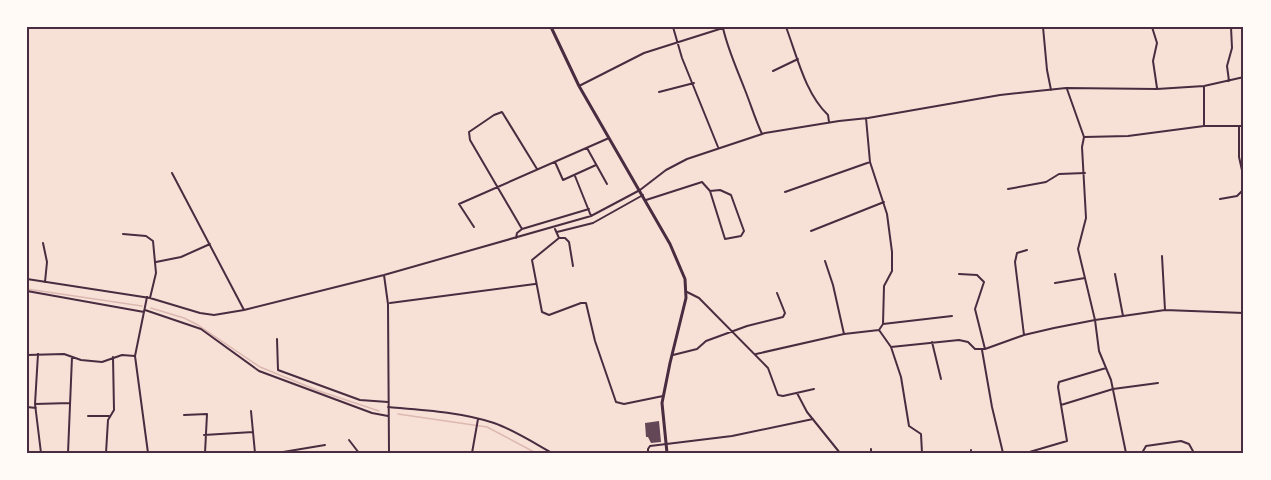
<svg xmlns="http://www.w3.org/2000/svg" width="1271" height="480" font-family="'Space Grotesk',sans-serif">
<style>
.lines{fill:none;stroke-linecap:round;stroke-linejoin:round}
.stream{stroke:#dcb8b0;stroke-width:1.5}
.building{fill:#644757}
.minor{stroke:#4a2c40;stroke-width:2}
.secondary{stroke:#4a2c40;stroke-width:3}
.neatline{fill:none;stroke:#4a2c40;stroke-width:2}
</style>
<rect width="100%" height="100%" fill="#f7e1d7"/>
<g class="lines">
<path class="stream" d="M27,289l115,17
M151,308l33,10 14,7 62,42 59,24 60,20
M398,414l89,13 49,26"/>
</g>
<path class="building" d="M659,421l2,21 -10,1 -3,-6h-2l-1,-14z"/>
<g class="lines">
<path class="minor" d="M673,27l9,31 36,89
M786,27c11,29 19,66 42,88l1,7
M1043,27l4,43 4,20
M1152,27l5,16 -4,18 4,27
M723,28c5,22 14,41 22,62 6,15 10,29 17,44
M773,71l25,-12
M1229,81l-2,-15 5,-18 -1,-21
M579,86l65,-33 82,-26
M1204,86v39
M659,92l35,-9
M866,118l4,44 17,52 5,38v19l-8,15 -1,38 -4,6
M1084,137l44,-1 76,-10h40
M587,148l20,36
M555,162l8,18 33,-15
M172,173l72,137
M575,176l16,40
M1008,189l38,-7 13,-8 26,-1
M785,192l85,-30
M1220,199l17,-3 6,-6 1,-11 -5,-22v-31
M646,200l56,-18 8,9 15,48 16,-3 3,-5 -13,-36 -11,-5 -10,1
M474,227l-15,-23 150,-66
M522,229l-52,-89 -1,-8 25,-17 8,-3 35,57
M555,229l4,9 -27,22 10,52 7,3 32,-12h5l9,38 21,61 8,2 39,-8
M811,231l73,-29
M557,232l36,-9 50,-28
M123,234l23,2 7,5 3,32 -6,25
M516,238l1,-5 5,-4 67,-20
M560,238h5l4,4 4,24
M43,243l4,19 -2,20
M1162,256l3,54
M825,261l8,24 11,49
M156,262l25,-5 29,-13
M959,274l18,1 7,7 -9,27 10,40
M1115,274l8,42
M384,275l4,29 1,149
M27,279l123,19 50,15 14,2 30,-5 140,-35 207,-59 49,-26 26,-20 21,-11 78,-26 74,-12 29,-3 132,-23 66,-7 91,1 47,-3 40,-9
M1055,283l30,-5
M27,291l117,21
M687,292l12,6 69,70 10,27 5,1 31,-7
M390,303l145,-19
M145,310l56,19 58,42 113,42 16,3
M883,324l69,-8
M1024,335l-9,-73 2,-9 10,-3
M277,339l1,31 82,30 28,2
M932,342l9,37
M891,347l10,30 8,49 12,8 1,19
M982,350l10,57 11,46
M38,354l-3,50 6,49
M756,354l88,-20 35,-4 12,17 68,-7 9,2 7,7h10l39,-14 30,-7 41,-8 -17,-71 8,-31 -4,-71 2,-10 -17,-48
M27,355l37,-1 17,6 21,2 20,-7 13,1 13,97
M673,355l24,-6 9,-8 41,-15 36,-9 2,-4 -8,-20
M135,356l12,-59
M797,393l10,19 33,41
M35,404l35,-1
M1061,405l-3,-18 1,-5 47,-14
M27,407l9,1
M388,407c35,3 72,5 106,16 20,7 40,20 58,30
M251,411l4,42
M184,415l23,-1 -2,39
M88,416h21
M204,435l49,-3
M349,440l10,13
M871,449v4
M971,450v3
M68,453l4,-96
M106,453l2,-33 6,-10 -1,-53
M277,453l48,-8
M472,453l6,-34
M581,453l23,-1
M648,453v-4l2,-3 82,-10 81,-17
M1026,453l41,-12 -6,-36 52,-16 45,-6
M1126,453l-15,-73 -12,-29 -4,-31 70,-10 79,3
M1142,453l4,-7 35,-5 8,3 5,9"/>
<path class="secondary" d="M551,27l28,59 91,158 15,35 1,19 -16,65 -8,40 5,50"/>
</g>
<rect width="1271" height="480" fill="none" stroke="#fffaf5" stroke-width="57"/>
<rect x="28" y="28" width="1214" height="424" class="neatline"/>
</svg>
